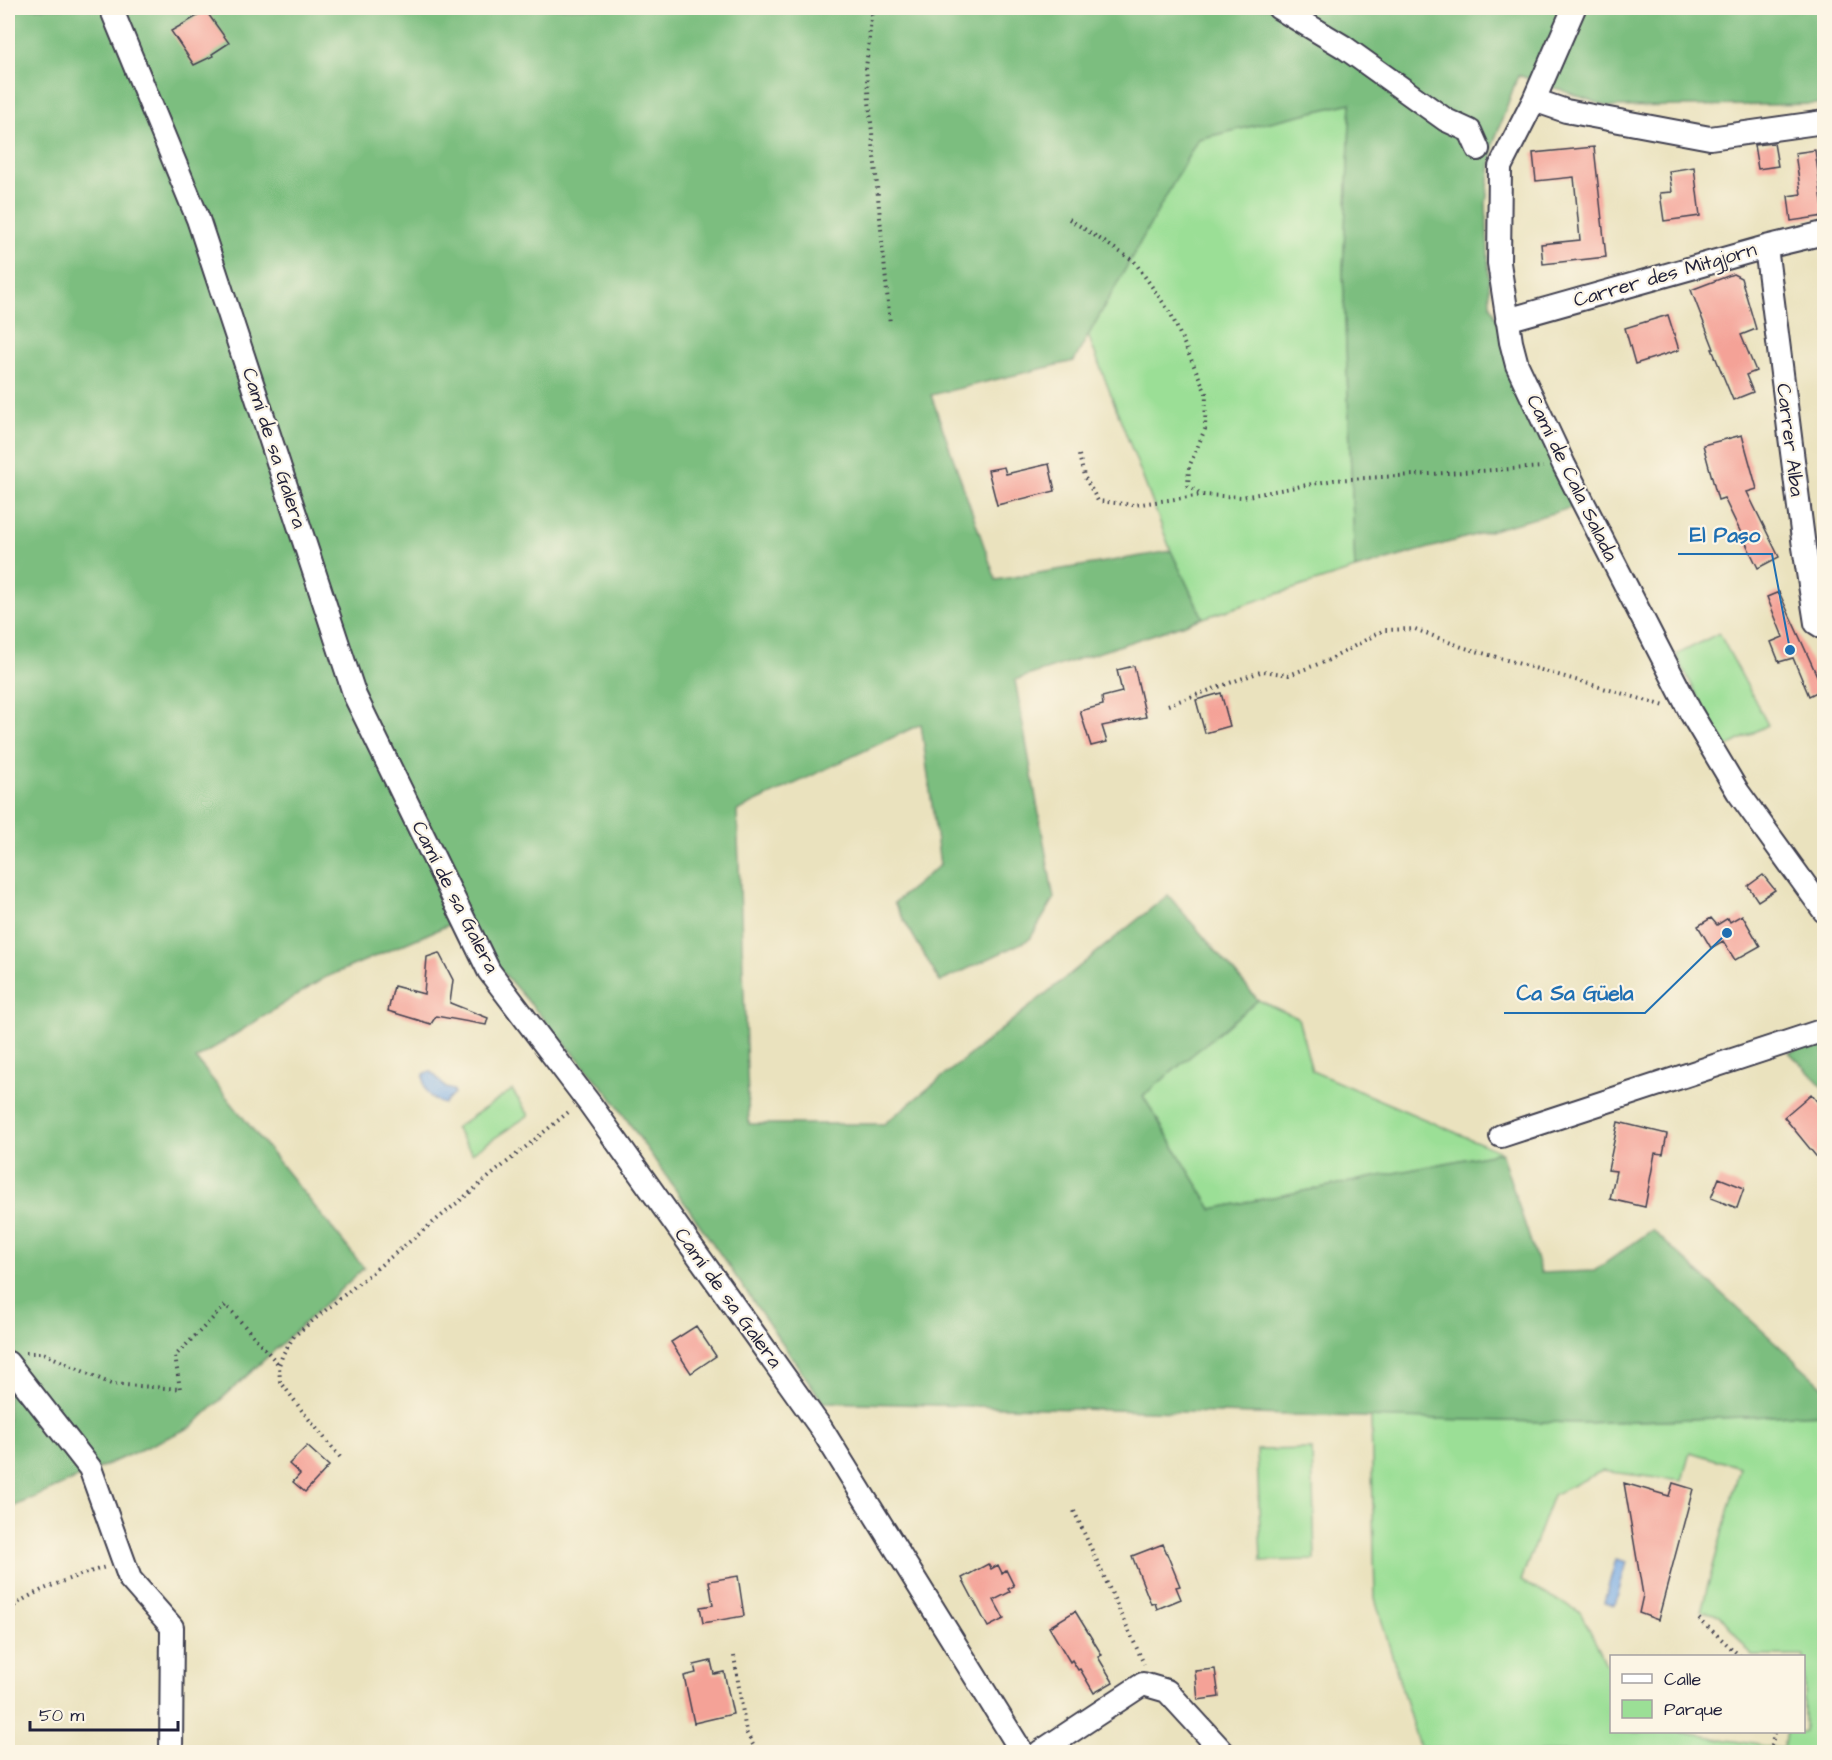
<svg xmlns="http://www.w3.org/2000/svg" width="1832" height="1760" font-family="'Architects Daughter',sans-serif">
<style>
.green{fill:#9bdf96;stroke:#5e8068;stroke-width:1.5;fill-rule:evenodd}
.forest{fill:#7cbe7f;stroke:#4f705d;stroke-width:1.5}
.water{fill:#78abe4;stroke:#4d6690;stroke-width:1.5}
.building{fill:#f4a297}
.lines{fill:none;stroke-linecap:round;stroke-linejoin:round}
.minor-casing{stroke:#403f4f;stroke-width:26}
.path{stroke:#403f4f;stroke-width:4;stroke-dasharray:1.5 4.5;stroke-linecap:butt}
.minor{stroke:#fff;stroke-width:22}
.labels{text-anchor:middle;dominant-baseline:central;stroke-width:4.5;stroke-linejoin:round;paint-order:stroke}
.street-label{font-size:20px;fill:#22223b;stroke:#fcf5e5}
.leader{fill:none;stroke:#1f6fb2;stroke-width:2}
.callout-dot{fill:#1f6fb2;stroke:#fcf5e5;stroke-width:2}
.callout-label{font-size:21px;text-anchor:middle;font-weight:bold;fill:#1f6fb2;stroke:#fcf5e5;stroke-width:4.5;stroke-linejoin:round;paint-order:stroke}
</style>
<rect width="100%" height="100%" fill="#fcf5e5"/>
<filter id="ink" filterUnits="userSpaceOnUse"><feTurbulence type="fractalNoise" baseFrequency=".0167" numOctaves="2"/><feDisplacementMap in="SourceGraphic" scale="12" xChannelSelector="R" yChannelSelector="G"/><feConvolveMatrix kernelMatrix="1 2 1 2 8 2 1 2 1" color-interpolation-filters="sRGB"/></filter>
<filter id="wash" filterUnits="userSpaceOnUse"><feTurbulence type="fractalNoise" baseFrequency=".008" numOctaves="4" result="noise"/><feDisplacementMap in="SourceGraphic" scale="24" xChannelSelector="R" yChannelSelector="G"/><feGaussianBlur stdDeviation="1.35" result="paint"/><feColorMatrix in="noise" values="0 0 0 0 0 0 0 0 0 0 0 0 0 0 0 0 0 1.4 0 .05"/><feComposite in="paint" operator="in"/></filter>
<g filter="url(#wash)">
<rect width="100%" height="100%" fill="#eae2be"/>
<path class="green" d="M1351,103l-8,168 12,298 -152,49 -32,-67 -83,-216 110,-196z
M1719,633l49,92 -43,23 -49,-93z
M1258,1000l40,18 14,53 189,81 -289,57 -69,-113z
M512,1090l17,25 -57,38 -17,-25z
M1824,1414v338h-335l-70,-5 -44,-149 -4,-181 211,6zM1690,1452l50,15 -39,144 19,4 32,41h52v76h-18l-3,17 -104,-17h-67l-1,-59 -31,-61 -59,-31 32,-86 49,-24 80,10z
M1312,1449l3,111 -54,1 -4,-111z"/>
<path class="forest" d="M8,8h1816v96l-215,3 -91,-32 -24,67 -8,61 4,100 84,204 -219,62 -12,-298 8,-168 -153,36 -124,222 -143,34 65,185 175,-29 32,67 -188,62 39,219 -24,40 -90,43 -46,-79 46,-38 -19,-141 -184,87 12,313h135l284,-229 90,105 -115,96 69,113 289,-57 40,121 53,-2 58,-41 172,157v27l-242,9 -759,-21 -214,-308 -151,-173 -134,57 -128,81 168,209 -173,159 -183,82z
M1824,1040v48l-35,-36z"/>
<path class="water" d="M428,1072h4l14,16 8,2v4l-10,10c-15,-4 -22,-15 -20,-30z
M1616,1559l11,3 -12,43 -11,-3z"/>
<g id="blocks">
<path class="building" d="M206,11l23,32 -17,11 1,2 -19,9 -23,-34z
M1774,143l4,23 -20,3 -4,-24z
M1594,147l12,110 -63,7 -2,-20 39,-4 -6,-63 -38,4 -3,-28z
M1815,150l9,66 -33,5 -3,-25 13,-2 -6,-41z
M1694,167l6,49 -36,5 -4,-28 12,-1 -3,-21z
M1733,274l8,4 15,51 -15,6 15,36 -10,4 7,17 -20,8 -21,-51h2l-23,-59z
M1668,315l11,35 -44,14 -10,-36z
M1742,435l15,54 -10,3 32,65 -21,11 -34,-70 -6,2 -15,-55z
M1049,464l6,27 -58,14 -9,-35 16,-3 2,7z
M1779,592l44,97 -14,7 -16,-38 -14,4 -8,-20 12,-5 -16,-40z
M1134,666l12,51 -44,9 5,16 -16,4 -11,-35 23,-6 -1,-8 20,-5 -5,-22z
M1221,693l9,33 -25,7 -9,-33z
M1763,875l12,15 -17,11 -10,-15z
M1742,915l18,31 -25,14 -12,-19 -12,7 -13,-22 13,-8 6,7 11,-7 2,4z
M439,953l14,27 -3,23 38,15 -2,7 -50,-9 -5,8 -43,-13 6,-25 30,8 3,-37z
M1811,1094l13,16v56l-40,-49z
M1618,1122l49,12 -4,20 -8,-1 -10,54 -35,-8 6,-28 -8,-1z
M1719,1178l25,10 -7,20 -26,-10z
M696,1326l20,30 -25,17 -20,-31z
M307,1446l22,20 -24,26 -12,-10 7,-8 -11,-10z
M1624,1483l45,13 4,-13 20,6 -35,131 -19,-7 4,-18z
M1163,1544l17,42 -4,1 5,12 -24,10 -2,-6 -4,1 -19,-48z
M988,1564l3,5 7,-4 4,8 4,-3 8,16 -6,3 2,3 -16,8 10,19 -16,8 -26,-49z
M738,1576l6,40 -41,7 -3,-16 13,-2 -4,-24z
M1075,1611l27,44 -4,2 15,25 -19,11 -14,-24 -2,1 -6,-10 -2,2 -21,-35z
M711,1661l3,13 10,-2 9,42 -39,9 -10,-47 12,-3 -2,-8z
M1215,1669l4,28 -21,3 -3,-29z"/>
</g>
</g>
<g filter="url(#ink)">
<use href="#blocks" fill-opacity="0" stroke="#403f4f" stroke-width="1.5"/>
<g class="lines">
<g class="minor-casing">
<path id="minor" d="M111,8l87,211 157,477 134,275 101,133 231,324 201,324
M1279,8l65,39 102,73 24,11 8,18
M1574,8l-40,92 -34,67 -1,96 12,79 6,23 47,100 127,248 47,79 86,119
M1534,100l32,11 144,27 114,-16
M1766,247l38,300 12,76 8,5
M1507,320l259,-73 58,-14
M1501,1136l323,-106
M8,1363l82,105 40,111 42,48 -1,125
M1040,1752l103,-68 24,7 56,61"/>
</g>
<path class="path" d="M872,8l-6,61 24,255
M1069,219l65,42 37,53 35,79 -1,36 -16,38 -1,19 15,9 39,2 92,-17 209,-13
M1079,455l5,21 14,25 36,4 69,-10
M1168,705l95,-34 26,4 40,-15 55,-30 31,-1 47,18 203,59
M26,1353h17l68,31 69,5 -5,-33 51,-51 53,60
M340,1457l-37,-45 -23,-31 -1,-16 4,-11 11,-18 277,-226
M1074,1511l70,153
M8,1616c1,-3 2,-6 4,-8 16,-16 72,-35 94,-41
M1699,1619l41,37
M734,1656l12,76 11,20
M1771,1752l3,-20"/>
<use href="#minor" class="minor"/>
</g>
</g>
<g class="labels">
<g class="street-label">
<text transform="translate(1665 275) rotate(-16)">Carrer des Mitgjorn</text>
<text transform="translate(1790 440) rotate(83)">Carrer Alba</text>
<text transform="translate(274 448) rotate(72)">Camí de sa Galera</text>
<text transform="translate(1572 478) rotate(64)">Camí de Cala Salada</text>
<text transform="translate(455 897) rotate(63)">Camí de sa Galera</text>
<text transform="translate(728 1298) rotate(54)">Camí de sa Galera</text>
</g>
</g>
<path class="leader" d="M1790 650L1772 554H1678M1727 933L1645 1013H1504"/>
<g class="callout-dot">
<circle cx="1790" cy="650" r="6"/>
<circle cx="1727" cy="933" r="6"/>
</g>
<g class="callout-label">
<text x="1725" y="542">El Paso</text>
<text x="1575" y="1000">Ca Sa Güela</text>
</g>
<rect width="1832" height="1760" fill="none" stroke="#fcf5e5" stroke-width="30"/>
<rect x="1610" y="1655" width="195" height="78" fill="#fcf5e5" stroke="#a5a1a1" stroke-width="1.5"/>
<rect x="1622" y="1674" width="30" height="9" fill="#ffffff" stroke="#a5a1a1" stroke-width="1.5"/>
<text x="1664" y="1685" font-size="18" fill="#22223b">Calle</text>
<rect x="1622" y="1700" width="30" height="18" fill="#9bdf96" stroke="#a5a1a1" stroke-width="1.5"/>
<text x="1664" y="1715" font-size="18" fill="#22223b">Parque</text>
<path d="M30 1721v9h148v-9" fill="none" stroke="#22223b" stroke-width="3"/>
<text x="39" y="1721" font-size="18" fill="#22223b" stroke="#fcf5e5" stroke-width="4.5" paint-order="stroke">50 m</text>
</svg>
